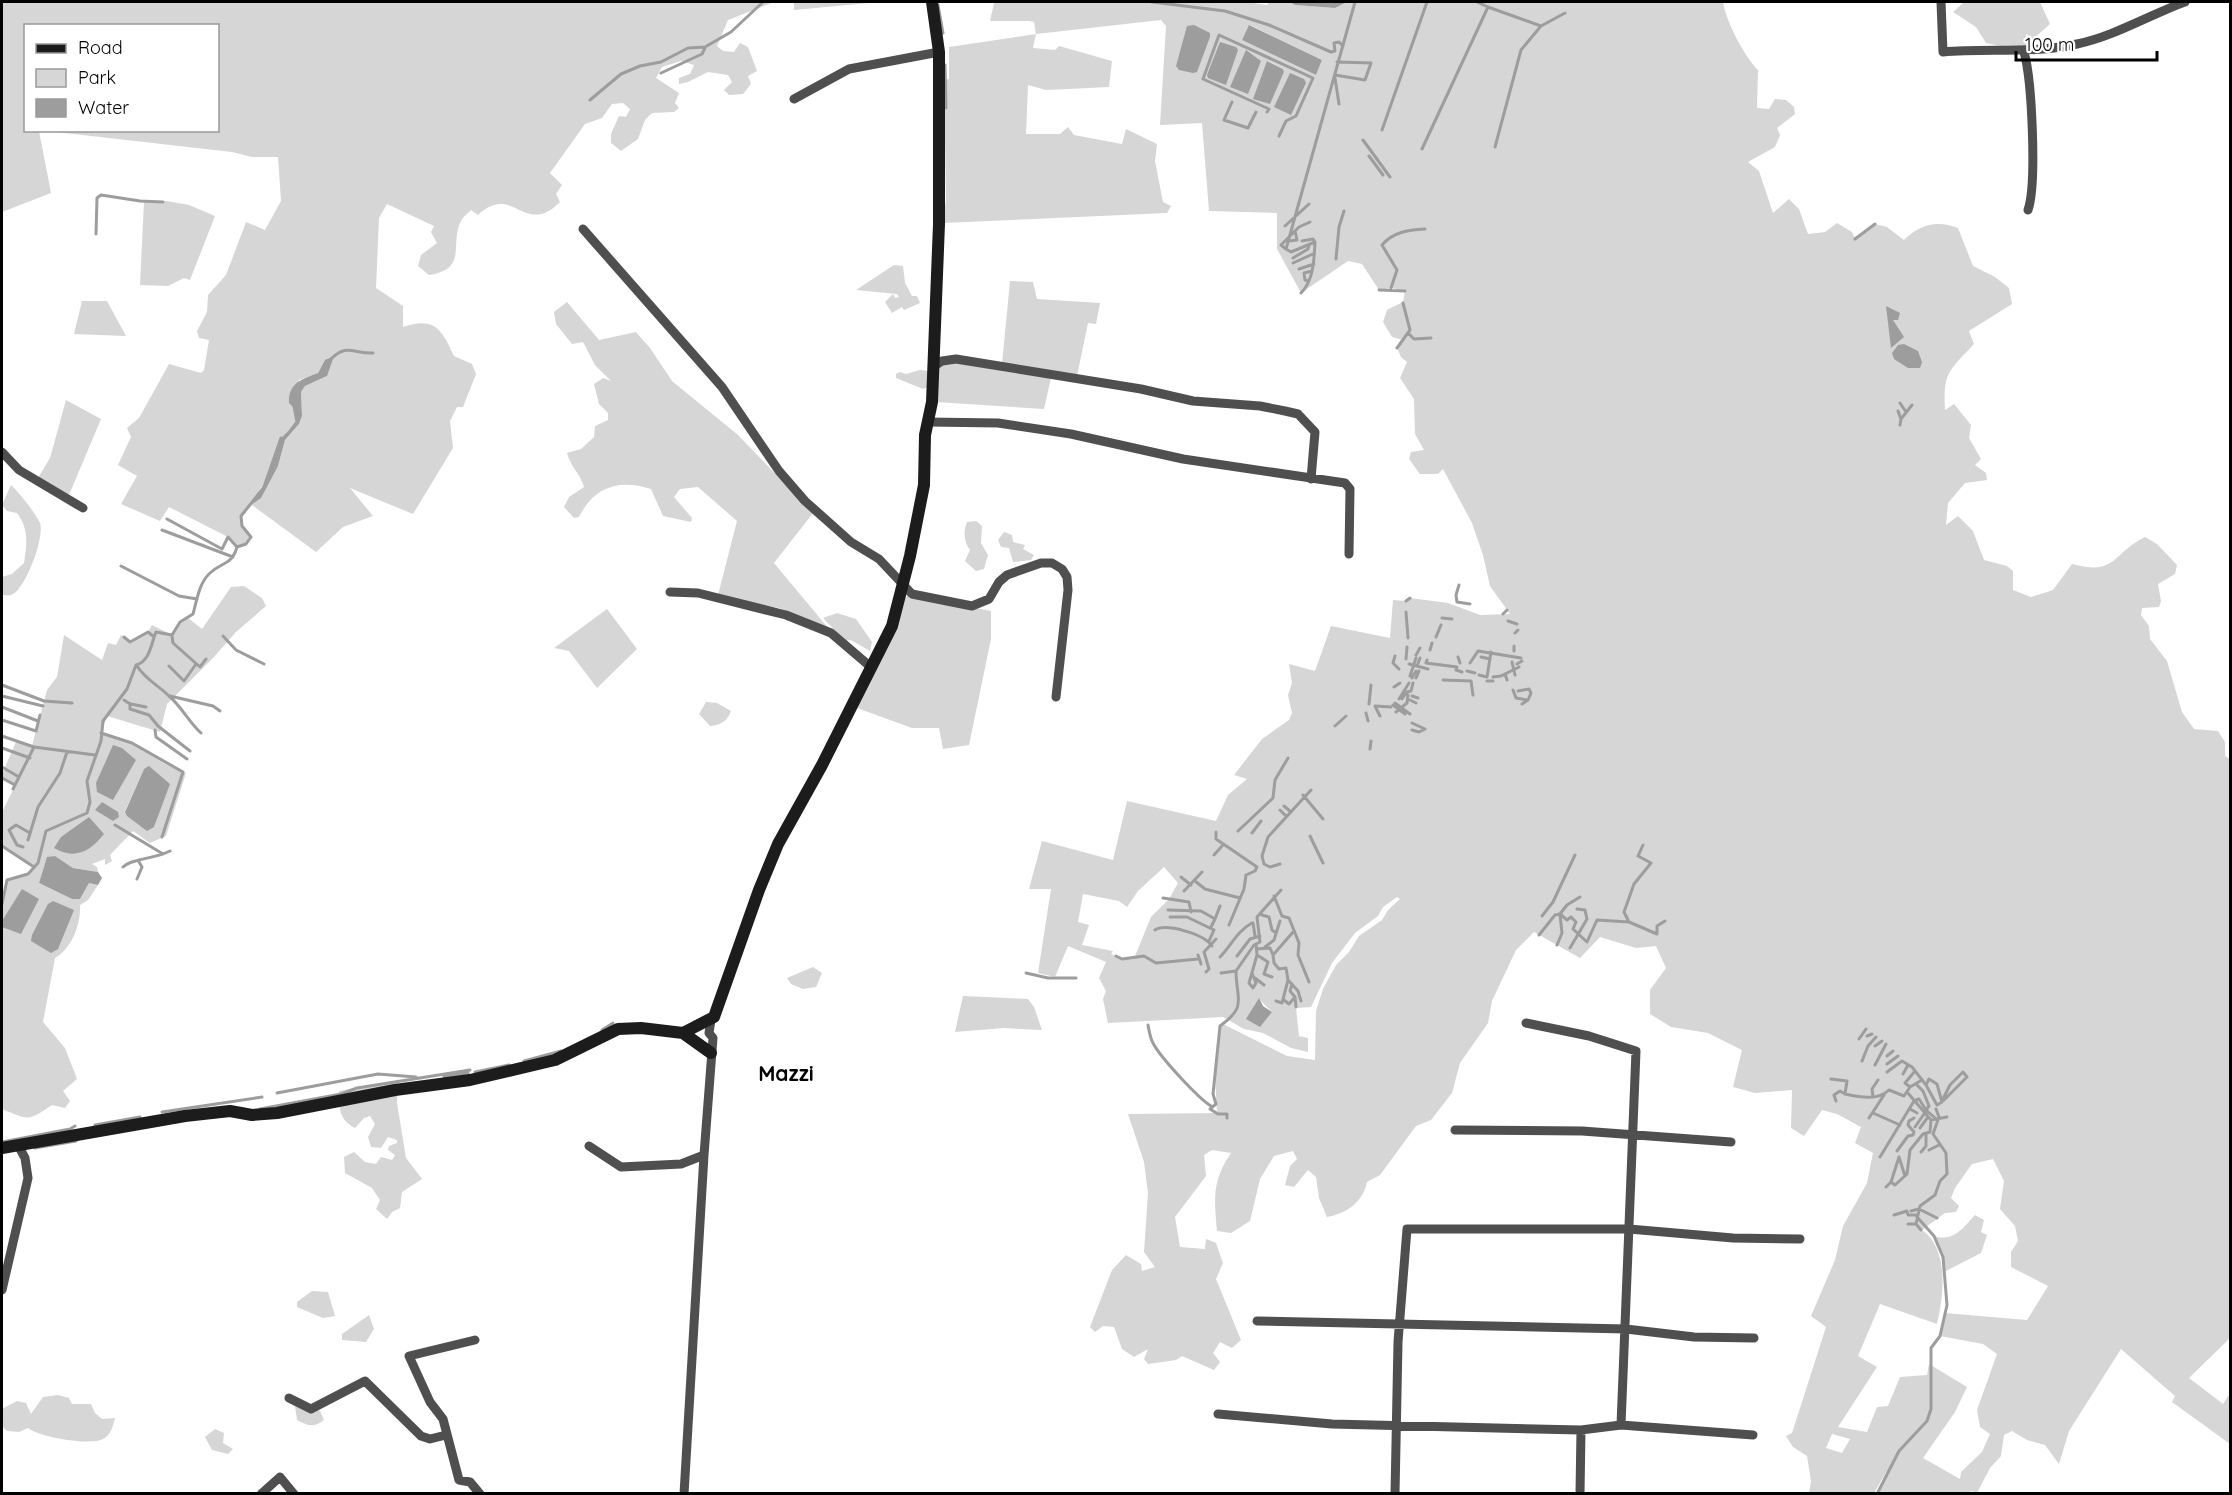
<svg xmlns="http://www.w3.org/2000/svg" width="2232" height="1495" font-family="Quicksand,sans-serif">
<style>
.green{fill:#d6d6d6;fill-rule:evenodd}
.water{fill:#9d9d9d}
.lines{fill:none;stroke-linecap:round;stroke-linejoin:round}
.stream{stroke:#9d9d9d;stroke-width:3}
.street{stroke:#4f4f4f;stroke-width:9}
.secondary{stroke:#1c1c1c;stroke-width:12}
.labels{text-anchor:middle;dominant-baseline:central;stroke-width:4.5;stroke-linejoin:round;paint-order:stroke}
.quarter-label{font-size:21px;font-weight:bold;fill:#000;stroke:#fff}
</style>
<rect width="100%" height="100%" fill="#fff"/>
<path class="green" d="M2,2h772l-46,18 -11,26 6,5 11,1 6,-9 8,4 9,24 -9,5 3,8 -8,10 -14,1 -5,-5 8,-8 -4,-7 -20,-3 -20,10 -9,2v-6l11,-4 4,-9 -13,-4 -19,6 -6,11 23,15 -4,10 4,5 -5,4 -22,1 -7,7 -7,19 -17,12 -10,-8v-9l8,-18 7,1 4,-8 -7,-6 -11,1 -10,14 -17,6 -35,49 12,12 -6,9 4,8c-36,36 -46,-20 -82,13l-7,-5c-3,3 -8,7 -10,11 -12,22 8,48 -32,54l-11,-9 3,-11 16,-12 -6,-11 3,-6 -47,-22 -8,14 -3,70 27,18v21c32,-11 39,3 51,29l18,8 4,10 -13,33h-6l-7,14 3,27 -40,66 -63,-26 23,28 -30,11 -27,25 -64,-47 -11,11 1,10 9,11 -5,7 -9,3 -9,-10 -59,-30 -9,14 -39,-17 16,-28 -19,-11 13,-28 -4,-9 12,-10 30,-54 32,9 3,-3 5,-30 -10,-2 -2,-7 10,-19 1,-17 18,-20 20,-53 19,8 16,-29 -3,-44h-26l-20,-5 -185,-21 171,-1v-104h-192v104l13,1 12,62 -49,19zM325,360l2,16 -22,10 -4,6 1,24 -3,8 -14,16 -7,26 -26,38 9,-17h3l17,-49 16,-16 -2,-13 4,-29 19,-7z
M794,2h86l-86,8z
M990,2h257l20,3 2,-3h21l5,3 40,3 12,-6h376c3,19 21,54 35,68l-1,38 12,1 6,-10 11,1 8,7 1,7 -18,14 3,7 -5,12 -27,15 11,9 14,42 16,-14 10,10 9,25 17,-2 12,-9 15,9 3,6 20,-14 12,3 17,13c16,-16 33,-20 54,-12l15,38 22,11 14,11 3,16 -43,27 5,13c-25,27 -31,28 -29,66l9,-6 17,21 -2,13 12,21 -6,6 11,8 1,7 -22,3 -17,20 -2,22 12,-9 15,15 11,29 23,6 6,5v19l18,7 22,-7 19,-26c45,12 39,-10 73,-27l12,7 20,21 -2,9 -17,10 3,17 -2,6 -17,1 -1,7 8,11 1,13 17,22 15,51 12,17 24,2 7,11v14l5,3v579l-41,40 34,26 7,-11v51l-58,-42 3,-6 -54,-47 -52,82 -10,33 -14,-19 -18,-5 -15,-9 -8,4 -3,21 -11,12 -13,25 -6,-2 -2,3 -92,-1 11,-24 -14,24h-65l2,-12 -4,-25 -14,-9 -7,-11 6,-3 34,-106 -15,-11 24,-56 8,-34 24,-43 6,-30 -18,-10 6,-16 -24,-13 -15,-4 -18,26 -13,-8 1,-38 -37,3 -22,-6 9,-37 -34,-17 -37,-6 -21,-13v-24l16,-22 -10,-22 -20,2 -36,-11 -20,21 -46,-26 -18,18 -24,51 -4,22 -28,40 -8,30 -21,27 -15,6 -36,49 -13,7c-4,20 -21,32 -40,35l-8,-19 -3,-21 -8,-7 -14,17 -9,-2 5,-19 7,-7 -4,-8 -19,5 -14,23 -10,42 -19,12 -14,-2c-3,-33 -5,-50 14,-78l-19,-3 -8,5 2,21 -31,41 5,30 25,2 1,-10 10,4 7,20 -7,16 25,61 -9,8 -12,-6 -7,11 7,9 -6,8 -32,-14 -6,4 -28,4 -4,-5 4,-10 -14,8 -12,-8 -8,-22 -11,-1 -8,6 -5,-5 22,-57 14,-15 15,9 1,7 13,-4 -11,-15 4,-59 -4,-31 -16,-48 89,-1 -2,-36 4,-46 4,-7 64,32 28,4 1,-49 7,-22 13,-24 13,-13 10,-16 23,-16 6,-10 12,-11 -3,-2 -14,10 -5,9 -23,17 -23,30 -21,44 -15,1 3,28 9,2v14l-17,-4 -28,-15 -19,-4 -21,-12 -115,6 -5,-24 3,-8 -7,-13 7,-16 -38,-16 -13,31 -17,-4 13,-84h-22l13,-48 71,19 14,-59 89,20 12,-26 19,-16 -13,-4 28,-36 27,-19 3,-7 -4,-18 4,-12 -3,-19 26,7 16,-45 59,12 3,-38 13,1 4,-3 38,5 32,12 30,-1 -20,-28 -7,-31 -11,-32 -29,-54 -5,5h-18l-11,-15 2,-7 13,-2 -9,-16 -1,-35 -14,-21 7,-16 -6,-5 -4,-9 6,-8 -11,-3 -9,-15 4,-12 16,-8 2,-11 -14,-3 -12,2 -17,-26 -14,-3 -47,32 -24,-44v-36l-68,-2 -7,-88 -42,2 6,-99 -5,-6 -125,14 -3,14 22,2 4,-4 53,15 -3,26 -63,3 -18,-5 -2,49h34l8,-7 6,8 48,9 4,-15 31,15 -2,17 8,41 8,4 -4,7 -224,10 3,-23 -2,-120 5,-1v-32l87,-13 -2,-12 -5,-1h-39l4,-18zM1250,25l72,35 -6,15 -74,-35zM1268,61l15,8 1,3 -15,32zM1164,867l14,16 -9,16 -18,18 -16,39 -13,3 -11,-5 2,-3 -31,-6 7,-20 -11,-3 5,-28 36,7 8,6 11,-16zM1259,999l13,13 -9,8 -16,-1zM1993,1159l11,22 -4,28 15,17 3,15 -7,11v15l37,19 -21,34 -83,-7 -4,23 43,8 14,10 -20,56 3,17 10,7 -8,18 -21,20 -1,7 -37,-21 32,-46 12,-25 -38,-23 -2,11 -27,2 -12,29 -11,1 -10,25 -29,-5 39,-60 -19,-11 22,-52 57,20c7,-29 12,-75 -15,-94l23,-17 11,-1 3,-6 -8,-8 4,-10 17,-24zM1832,1434l18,5 -8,14 -16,-5z
M1975,2h65l10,22c-8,7 -14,13 -22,20 -9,8 -31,1 -42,-1l-10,-16 -23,-15 10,-9z
M167,201l22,4 26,11 -25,64 -6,-2 -16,8 -28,-1 4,-83z
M894,265l9,1 2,17 7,13h5l3,7 -16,7 -2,-3 -10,6 -7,-11 8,-8 2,4 4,-1 -2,-3 -41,-4z
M1010,281l23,1 4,17 63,4 -4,21 -8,-1 -11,53 -75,-12z
M82,301h25l19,35 -52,-2z
M567,302l32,38 37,-8 14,16 22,33 66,54 75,78 -39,50 55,66 -50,-21 -61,-13 19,-74 -39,-34 -18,2 -6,8 18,21 -1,4 -28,-6 -12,-27c-31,-10 -57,-3 -72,28l-5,1 -10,-11 5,-10 15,-10c-4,-14 -14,-21 -17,-34l14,-4 13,-12 1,-11 13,-6v-7l-9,-9 -5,-20 9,-6 8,3 -16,-16 -12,-23 -11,2 -16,-20 -2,-12z
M956,362l95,16 -7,31 -108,-7v-33l5,-5z
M920,370l9,1 -1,16 -5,2 -27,-11v-4l4,-2 6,2z
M66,400l35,19 -32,76 -31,-17 12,-20z
M11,485c10,10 23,26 29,38 5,14 -15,68 -29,72 -2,1 -8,0 -9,0v-18l10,-3 12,-11c3,-19 5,-34 -7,-50l-10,-2 -5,-6z
M976,521l6,5 -1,17 7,12 -4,14 -8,2 -11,-10 5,-11c-6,-8 -7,-18 -3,-28z
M1004,532l8,3 1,7 12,3 -2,4 11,6 -3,5 -18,2 -4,-14 -8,-1 -3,-7z
M244,586l18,12 4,8 -30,26 -23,26 -46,46 -7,28 -53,-16 -6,17 31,10 33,21 21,9 -20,63 -16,7 -17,-12 -23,24 2,6 -7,4v-6l-13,5 5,3 1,5 -25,-4 -18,-12 -8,2 -8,25 33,16h8l9,-16 9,2 -10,15 -8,5c1,19 -8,43 -25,53l-12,64 22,26 12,31 -14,12 7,10 -5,7 -13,-3c-25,17 -23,15 -50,4l1,-216 4,-13 21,-6 6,-7 -32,-21v-34l13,-26 -13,-8v-4l14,-32 16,4 15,-56 10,-13 7,-42 38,25 6,-17 8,2 5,-10 10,7 17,-10 4,-7 20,10 8,-13 8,-4 14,11 29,-42zM144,769l16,41 -6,17 -29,-16z
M909,595l82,16v28l-22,106 -26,4 -4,-21h-27l-55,-20 48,-110z
M607,609l30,40 -40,39 -28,-37 -15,-3z
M837,613l19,6 16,23 -2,9 -19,-11 -6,1 -22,-23z
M706,702l11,1 14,8c-4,10 -10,14 -21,15l-11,-12z
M813,967l9,6 -6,14 -13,2 -12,-5 -4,-6z
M963,996l65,3 6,8 8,23 -38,-2 -49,4z
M398,1081l-1,22 9,55 16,21 -20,13 -2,16 -8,4 -5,7 -11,-10 4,-9 -8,-12 -27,-15 -1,-16 10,-5 11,10 11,2 5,-7 11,3 3,-5 -7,-5 1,-4 8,-3v-3l-9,-3 -7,11 -10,-1 -3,-10 7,-13 -5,-8 -6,2 -9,10c-16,-8 -16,-20 -16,-37z
M1975,1215l9,5 -3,12 6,3 -6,18 -37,19 -1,-15 -9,-21c20,6 28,-7 41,-21z
M312,1291l16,1 7,24 -12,2 -26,-11v-5z
M369,1315l5,14 -8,13 -24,-2v-6z
M58,1395l11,3 3,6h19l4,9 7,6 13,-1c-2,8 -4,17 -12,21 -14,7 -64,-2 -75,-11l-9,4 -12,-1 -5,-5v-17l15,-8 9,2 5,11 12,-17z
M301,1399l19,12 4,9c-10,8 -16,6 -27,0l-3,-20z
M215,1429l9,4 -1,10 10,6 -5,5 -16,-4 -7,-13z"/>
<path class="water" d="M1290,2h57l-12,6 -40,-3z
M1194,25l16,8v4l-13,35 -4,1 -14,-3 -3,-4 11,-40z
M1249,25l73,35 -6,15 -74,-35z
M1220,42l16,5 2,3 -12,35 -18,-7 -1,-3z
M1246,50l15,11 -13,33 -18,-7z
M1267,61l16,8 1,3 -14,32 -17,-5z
M1290,73l14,6 2,4 -15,32 -17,-8z
M1886,306l14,7 -2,7h-5l11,17 -13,11z
M1904,344l14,7 4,11 -2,6h-12l-14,-9 -2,-6 6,-8z
M334,356l-7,20 -22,10 -4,6 1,24 -3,8 -14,16 -7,26 -17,32 -10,7 13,-18 17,-49 16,-16 -2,-13 -6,-6c-1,-20 13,-24 29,-30l7,-13z
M113,745l9,3 14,12 -23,40 -16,-8 -1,-9z
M149,766l21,18 -16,43 -7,4 -20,-15 -2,-4 19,-43z
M102,802l16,10 1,5 -6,4 -18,-11z
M89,817l15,17c-14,18 -30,26 -50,14l7,-11z
M55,856l18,12 25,4 4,6 -4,7 -9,-2 -9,16h-8l-33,-16 8,-26z
M22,889l17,10 -18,35 -19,-7v-6z
M53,901l21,9 -16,39 -7,4 -20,-12 1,-6 16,-31z
M1259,998l4,8 9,6 -12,15 -14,-8z"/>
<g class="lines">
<path class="stream" d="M1152,2l73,9 44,14 62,27 4,-1 -1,-8 5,-1 4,4
M1477,2l11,5
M938,5l5,28
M945,65l1,43
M661,73l41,-19 3,-6
M1335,75l30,5 6,-17 -34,-1
M1335,78l4,26
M590,100l31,-26 19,-8 21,-4 27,-14 17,-1 26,-15 32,-30
M1232,102l-8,18 24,8 8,-16
M1267,112l2,-3 -66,-30 16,-44 94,43 -17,38 -10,5 -7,15
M1382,130l45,-128
M1363,140l27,37
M1495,147l26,-97 20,-24 24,-13
M1422,149l66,-142 53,19
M1369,156l14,19
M1285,226l24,-22
M96,234l1,-36 4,-3 39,6 23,1
M1288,238l1,3 8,-1 -2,-9
M1855,239l20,-15
M1315,242l-24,10 -5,-3 69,-247
M1286,249l-5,-4 18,-18 11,-5
M1293,258l15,-9 1,-4
M1336,259l3,-32 5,-16
M1293,263l20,-9
M1299,269l15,-5
M1308,281l-3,-1 -1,-7 8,-2
M1391,288l6,-18 -15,-25c11,-13 26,-15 43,-16
M1379,290l26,1
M1301,293c13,-13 13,-34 14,-51l-2,-3 -11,2
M1408,333l6,6 17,-1
M1397,348l13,-18 -7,-27
M331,359c16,-16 23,-5 42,-6
M1900,403l6,9
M1898,411l3,8
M1900,425l1,-6 11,-14
M291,430l6,-8 -3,-16
M167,519l55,30 6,-12 9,10
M162,530l71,27
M121,566l58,30 18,3
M1459,585l-3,10 1,7 13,2
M1406,601l4,-3
M1406,612l2,26
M1503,614l4,-4
M1442,618l10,1
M1508,621l9,3
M1515,633l3,-3
M172,636l1,7 27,24 6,-8
M223,636l13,14 28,14
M124,637l6,5 18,-10 5,4
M1436,637l5,-12
M1430,650l2,-7
M1514,651v-5
M1416,655l4,-7
M1395,656l-2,7 6,6
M1458,657l2,6
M1481,657l9,2
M1406,659l1,-12
M1427,660l-1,3 31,4 -1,3 6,2
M1512,662l3,13
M1470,663l8,-12 43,7
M1409,664l19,5
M1517,664l5,-3
M137,666c9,14 21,19 32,30 12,10 20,26 32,37
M169,666l15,15 12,-17
M1417,666l3,-8
M1467,671l8,2
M1505,674l2,6
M1479,675l8,2 4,-25
M1410,676l6,-18
M1493,677l8,-1 18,-9
M1412,678l4,-7
M1416,678l3,-7
M1443,680l28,1 2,14
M1487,681h6
M2,685l42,16 28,2
M1394,687l6,-4
M1513,690l3,8 11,2
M1518,691l11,-2 2,4 -3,7 -6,4
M2,696l41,10
M170,696l43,10 7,5
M1412,696l6,2
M1399,699l10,-16
M1402,699l5,-7 4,-1 2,-8
M124,700l6,4v5l19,6 9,11 32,25
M1410,700l6,3
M1395,703l15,11
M131,704l15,3
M1369,704l2,-19
M1393,705l12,9
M2,707l36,14
M1396,712l11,-9 1,-8
M1366,713l2,8
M1380,716l-5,-10 16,1
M2,720l34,11 4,-16
M1412,723l13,6 -6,3 -7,-2
M1335,726l11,-10
M155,730l1,7 31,22
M101,733l31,10 51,29 -21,65
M2,736l32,11
M2,748l28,10
M1370,749l1,-8
M2,767l17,10
M2,778l13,7
M13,789l21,-42 61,8
M1303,795l20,24
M1284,806l7,6
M1280,810l6,6
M115,825l48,29
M1238,831l35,-33 2,-18 13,-22
M1216,832v7l41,28 -2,4 -9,4 -2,14 -15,36
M1252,833l9,-12
M1310,836l13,27
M28,840l10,-33 22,-34 7,-21
M2,846l32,21
M23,847l-6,-2 -8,-15 7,-5 14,8
M1214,855l8,-9
M1280,864l-10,3 -6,-3 -2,-8 6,-19 43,-47
M123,867c10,-9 32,-8 47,-16
M1181,877l10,8
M137,879l5,-12 -3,-5
M1195,881l10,8 35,9
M1184,891l18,-19
M1274,896l8,20 7,2 10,25 -1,12 11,27
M1163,898l26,4 2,10
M2,904l5,-24 21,-6 10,-11 8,-32 41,-18 3,-11 -3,-21 14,-40 2,-20 24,-32 9,-24c14,-4 15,-21 20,-33l16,3 8,-13 13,-8c4,-14 6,-31 17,-41 12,-11 22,-8 27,-26l9,-3 5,-7 -9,-11 -1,-10 23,-29 17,-49
M1168,910l33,1 14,8 -4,8
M1560,914l7,6 4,-3 5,5 -3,7 14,13 10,-22 32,2 -5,-10 10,-28 17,-21 -13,-7 5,-11
M1262,915l7,2 3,13 4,3
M1542,916l11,-14 22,-47
M1170,917h17l27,13 -5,11
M1215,919l5,-13
M1629,922l28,12v-8l8,-5
M1253,923l2,13
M1155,930c11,-7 49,4 57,16
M1294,931l-21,24 1,8 5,6 7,-1 2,12 10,11 3,10
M1539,935l16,-20 5,-1 7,-9 13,-8
M1557,945l5,-12 -2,-18
M1265,947l9,-7 6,-19
M1570,948l17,-29 -2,-9 -8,-1
M1257,949l13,-1 3,7
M1198,955l3,9
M1257,955l11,7 -4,12 8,3
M1116,956l6,3 22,-3 12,7 42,-4
M1237,956l13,-17 10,-3
M1220,957c11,-11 17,-26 32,-34
M1206,972l3,-3 -5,-17 12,-13
M1026,973l22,5h28
M1221,973l15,-2
M1252,973l4,10 -3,5
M1255,978l9,7
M1292,984l-2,7 5,6 1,10
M1253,988l-4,-5 8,-28 -1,-11
M1284,1000l5,4 6,-7
M1276,1001l6,2 6,-23
M1148,1025c1,5 2,13 5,18 7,14 45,55 58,63
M602,1030l11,-7
M1867,1036l5,-2
M1859,1039l7,-10
M1875,1046l7,-5
M1887,1056l6,-5
M524,1061l37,-10
M1862,1061l6,-15 8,-9
M1887,1064l11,-8
M1875,1065l11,-21
M475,1072l34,-7
M1887,1072l15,-11 10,6 14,18 3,-6 8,5 5,18
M1903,1074l5,-9
M444,1077l24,-4
M1831,1079l16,2 -2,13c14,3 33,7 44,-4l15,6 6,-9 12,-7
M1917,1085l6,6 6,15 -3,4 9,8
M1926,1085l11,20 5,-3
M1910,1087l-5,-4 10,-12
M1907,1092l24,28 16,-3
M277,1093l101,-19 38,3
M1873,1097l-1,-8 6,-9
M1836,1101l-2,-6 6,-4 5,3
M1942,1101l8,-16 13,-13 4,5 -23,23
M260,1109l81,-15 16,-6 113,-18
M1910,1109l7,4
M162,1112l100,-15
M1873,1113l27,12
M1227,1118v-4h-9l-8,-5 6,-5 -3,-10 7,-68c28,-20 16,-27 16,-55l18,-26 6,-3 -3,-25 24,-27
M1869,1118l15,-23
M95,1125l45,-8
M1915,1127l9,-13
M1920,1128l8,-11
M2,1142l68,-13 5,-3
M35,1148l41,-7
M1929,1150l10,-5
M1897,1151l11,-15 5,-1 1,-3 -6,-7 1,-4 5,-3
M1921,1152l5,-6v-11
M1880,1157l34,-56 5,-2 7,11v5
M1891,1182l8,-25 6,19
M1886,1187l5,-5 4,3 12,-11 3,-24 13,-16 7,-2 1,-12
M1911,1211l8,-2 18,9
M1894,1215l13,-4 1,4h9
M1908,1224h8
M1921,1230l-5,-6 4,-18 15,-11 5,-14 7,-7 -1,-21 -13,-19 6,-17 -3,-8
M1877,1494l22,-43 28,-30 4,-12v-61l9,-12 7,-31 -4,-48 -9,-21 -17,-19"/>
<path class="street" d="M1941,2l2,50c45,-4 90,2 134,-8 38,-8 72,-29 108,-42
M2024,52c8,28 13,132 4,158
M794,99l55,-30 90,-17
M583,229l139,158 57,84 26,30 46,41 28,17 33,35 60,12 17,-7 10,-17 8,-7 34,-12h11l10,6 5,8 1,13 -12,107
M933,367l9,-6 14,-2 185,30 52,12 67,5 25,5 13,3 17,18 -4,47
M928,422l70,1 73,11 112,25 162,24 5,6 -1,65
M2,452l17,18 64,38
M670,592l28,1 88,22 45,18 41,35
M1526,1023l63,13 47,15 -15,374
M1455,1130l127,1 149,11
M589,1146l32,21 60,-3 23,-9
M2,1290l26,-112 -3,-20 -7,-13
M1257,1321l369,8 68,8 60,1
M475,1340l-66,16 21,46 13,17 16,61 11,2 10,12
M289,1398l22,11 54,-28 56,55 9,3 16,-4
M1218,1414l114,10 249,6 40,-5 132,10
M261,1494l19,-17 14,17
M684,1494l20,-339 9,-117 -4,-5 2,-13
M1395,1494l3,-152 9,-113h222l104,9 67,1
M1580,1494l1,-64"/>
<path class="secondary" d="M683,1033l28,20
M2,1148l183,-32 45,-5 22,4 25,-2 118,-23 75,-10 85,-20 63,-31 23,-1 42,5 31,-16 45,-127 19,-46 44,-79 70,-139 18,-70 14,-71 1,-50 7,-33 7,-178v-172l-7,-50"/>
</g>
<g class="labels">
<g class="quarter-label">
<text x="786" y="1073">Mazzi</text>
</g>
</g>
<rect width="2232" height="1495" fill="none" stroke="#000000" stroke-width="6"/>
<rect x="24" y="24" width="195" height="108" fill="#ffffff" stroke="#999999" stroke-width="1.5"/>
<rect x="36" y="44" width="30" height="9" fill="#1c1c1c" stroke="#999999" stroke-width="1.5"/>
<text x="78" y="54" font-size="18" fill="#000000">Road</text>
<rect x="36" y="69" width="30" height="18" fill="#d6d6d6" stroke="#999999" stroke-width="1.5"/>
<text x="78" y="84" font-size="18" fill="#000000">Park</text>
<rect x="36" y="99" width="30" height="18" fill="#9d9d9d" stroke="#999999" stroke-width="1.5"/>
<text x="78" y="114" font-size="18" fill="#000000">Water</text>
<path d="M2016 51v9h141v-9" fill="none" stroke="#000000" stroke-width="3"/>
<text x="2025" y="51" font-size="18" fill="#000000" stroke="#ffffff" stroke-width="4.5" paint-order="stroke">100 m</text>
</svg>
